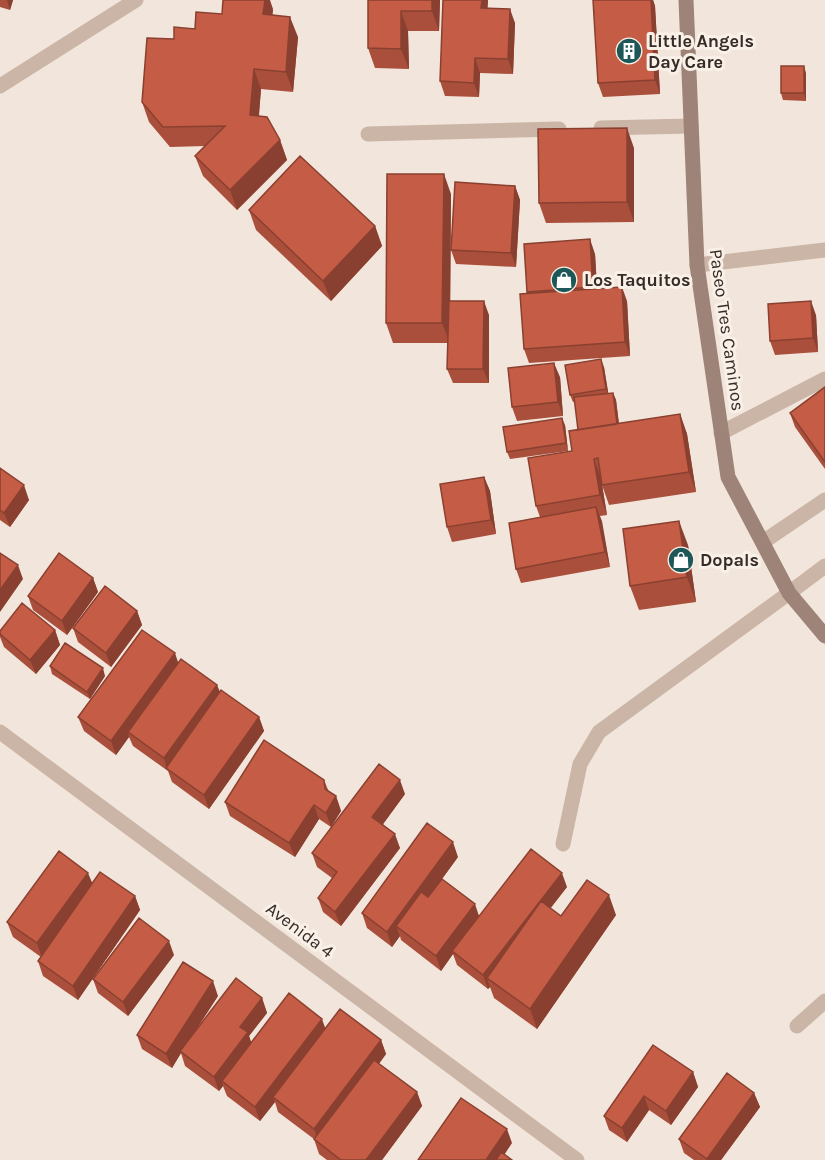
<svg xmlns="http://www.w3.org/2000/svg" width="825" height="1160" font-family="Karla,sans-serif">
<style>
.lines{fill:none;stroke-linecap:round;stroke-linejoin:round}
.lane{stroke:#cab5a7;stroke-width:15}
.street{stroke:#cab5a7;stroke-width:15}
.secondary{stroke:#9d8378;stroke-width:15}
.wall{fill:#a94f3b}
.shaded-wall{fill:#8a4030}
.building{fill:#c55c45;stroke:#8a4030;stroke-width:1.5}
.labels{text-anchor:middle;dominant-baseline:central;stroke-width:6;stroke-linejoin:round;paint-order:stroke}
.poi-label{font-size:18px;font-weight:bold;fill:#362b27;stroke:#f9f0e7;text-anchor:start}
.street-label{font-size:18px;fill:#362b27;stroke:#f9f0e7}
</style>
<rect width="100%" height="100%" fill="#f2e5db"/>
<g class="lines">
<path class="lane" d="M697,265l128,-15
M721,433l104,-54
M763,542l62,-42
M563,844l17,-80 19,-32 190,-139
M797,1026l28,-25"/>
<path class="street" d="M0,86l136,-86
M601,128l90,-2
M368,134l191,-5
M789,593l36,-27
M0,732l577,428"/>
<path class="secondary" d="M686,0l11,265 31,212 61,116 36,43"/>
</g>
<path class="wall" d="M0,0h13l-3,10 -10,-3z
M368,0h72l-1,31h-31l1,38 -34,-1 -7,-20z
M488,0l-1,8 28,15 -2,51 -33,-1 -1,24 -34,-1 -5,-15z
M593,0h60l2,6 5,88 -57,3 -5,-14z
M273,9l-1,6 26,22 -5,55 -32,-3 -2,27 21,24 7,20 -50,50 -34,-34 -8,-20 10,-10 -35,1 -21,-25 -7,-20 32,-63 21,-10 27,-15z
M806,73v28l-23,-1 -2,-7z
M634,148v74l-88,1 -7,-20z
M515,186l5,14 -4,67 -60,-3 -5,-14z
M451,194l-1,107 39,14v68h-36l-6,-14 1,-26h-55l-7,-20z
M249,210l126,16 7,20 -51,55 -75,-71z
M595,254l2,35 30,12 3,55 -101,7 -5,-14 3,-57z
M816,315l2,37 -43,3 -5,-14z
M604,367l4,26h5l3,7 3,24 61,-10 7,20 9,58 -87,13 -7,-20 5,30 -7,1 10,51 -89,16 -5,-14 24,-52 -4,-11 36,-55 6,-21 -3,-28h-2l-3,-7z
M560,377l3,39 -46,5 -5,-14z
M825,387v82l-30,-42 -5,-14z
M565,425l3,26 -58,8 -3,-7z
M0,468l29,32 -19,27 -10,-7z
M484,477l6,14 6,43 -44,8 -5,-15z
M688,545l8,57 -57,8 -9,-24z
M93,578l5,14 -31,43 -34,-25 -5,-14z
M137,611l5,14 -31,42 -33,-25 -5,-14z
M55,630l5,15 -24,29 -32,-27 -4,-10v-6z
M178,663l39,22 3,7 39,25 5,14 -55,78 -37,-27 -4,-11 -35,-25 -4,-9 -13,18 -32,-24 -6,-14z
M50,666l55,10 -15,23 -38,-25z
M324,780l5,12 7,4 5,15 -10,16 -12,-8 -24,38 -65,-41 -5,-14z
M405,794l-22,30 17,24 -59,78 -18,-14 -5,-14 14,-20 -15,-11 -5,-14z
M458,857l-16,22 37,37 88,-29 -17,21 11,8 55,-1 -79,114 -43,-31 -4,-11 -2,2 -31,-24 -4,-11 -12,17 -40,-31 -1,-4 -8,11 -25,-19 -5,-15z
M92,883l43,13 5,14 -62,90 -35,-24 -5,-15 3,-4 -28,-20 -6,-15z
M174,955l-46,61 -30,-23 -5,-14z
M218,996l-25,39 69,-37 5,15 -18,23 2,7 74,-15 56,12 5,14 -7,10 38,28 5,14 -40,54h-55l-8,-6 -5,-15 -36,-27 -3,-10 -15,19 -33,-25 -4,-10 -4,5 -34,-25 -4,-13 -9,15 -30,-19 -5,-14z
M693,1072l5,15 -27,38 -22,-15 -22,32 -18,-12 -5,-14z
M754,1093l6,14 -39,53h-27l-10,-7 -5,-14z"/>
<path class="shaded-wall" d="M7,0h6l-3,10z
M265,0h5l3,9 -2,25 -8,-20z
M432,0h8l-1,31 -7,-20z
M482,0h6l-1,22 -6,-14z
M651,0h2l2,6 5,88 -5,-14z
M510,9l5,14 -2,51 -5,-15z
M401,11l7,20 1,38 -8,-20z
M290,17l8,20 -5,55 -7,-20z
M475,58l5,15 -1,24 -5,-14z
M804,66l2,7v28l-2,-8z
M254,69l7,20 -4,46 -7,-20z
M627,128l7,20v74l-7,-20z
M280,140l7,20 -50,50 -7,-20z
M444,174l7,20 -1,149 -8,-20z
M515,186l5,14 -4,67 -5,-14z
M375,226l7,20 -51,55 -8,-20z
M590,239l5,15 3,48 -5,-15z
M622,287l5,14 3,55 -5,-14z
M484,301l5,14v68l-6,-14z
M811,301l5,14 2,37 -5,-14z
M601,359l3,8 5,30 -3,-8z
M554,363l6,14 3,39 -5,-14z
M613,393l3,7 4,33 -3,-7z
M680,414l7,20 9,58 -7,-20z
M562,418l3,7 3,26 -2,-8z
M594,459l7,19 6,37 -7,-20z
M484,477l6,14 6,43 -5,-14z
M24,485l5,15 -19,27 -6,-14z
M596,507l6,14 8,46 -5,-15z
M679,521l9,24 8,57 -9,-25z
M18,565l5,14 -23,33v-22z
M93,578l5,14 -31,43 -5,-14z
M137,611l5,14 -31,42 -5,-14z
M55,630l5,15 -24,29 -6,-14z
M175,653l5,15 -52,64 1,5 -13,18 -5,-14z
M103,668l2,8 -15,23 -3,-7z
M217,685l5,14 -55,70 -3,-11z
M259,717l5,14 -55,78 -5,-14z
M400,780l5,14 -27,37 -6,-14z
M336,796l5,15 -10,16 -5,-14z
M314,805l5,14 -24,38 -6,-14z
M395,834l5,14 -59,78 -6,-14z
M453,842l5,15 -55,75 -7,-6 4,10 -8,11 -5,-15z
M88,873l6,14 -52,71 -5,-15z
M562,873l5,14 -74,96 -6,-5 3,9 -2,2 -5,-14z
M609,895l7,20 -79,114 -7,-20z
M135,896l5,14 -62,90 -5,-14z
M475,904l5,15 -28,32 1,3 -12,17 -5,-15z
M169,941l5,14 -46,61 -5,-14z
M213,981l5,15 -37,56 -1,-1 1,2 -9,15 -6,-14z
M262,998l5,15 -18,23 4,11 -31,34 1,5 -4,5 -5,-14 26,-50z
M322,1019l5,14 -54,64 2,5 -15,19 -5,-14z
M381,1040l5,14 -67,89 -5,-14z
M693,1072l5,15 -27,38 -5,-14z
M417,1092l5,14 -40,54h-16z
M754,1093l6,14 -39,53h-14v-1z
M644,1096l5,14 -22,32 -5,-14z
M507,1129l5,14 -11,17h-15z"/>
<path class="building" d="M223,0h42l-2,14 27,3 -4,55 -32,-3 -4,46 17,2 13,23 -50,50 -35,-34 30,-30 -62,1 -21,-25 5,-64 27,1v-12l21,2 1,-17 26,2z
M368,0h64v11h-31v38l-33,-1z
M443,0h39l-1,8 29,1 -2,50 -33,-1 -1,25 -34,-2z
M593,0h58l4,80 -57,3z
M781,66h23v27h-23z
M627,128v74l-88,1 -1,-74z
M300,156l75,70 -52,55 -74,-71z
M387,174h57l-2,149h-56z
M455,182l60,4 -4,67 -60,-3z
M590,239l3,48 -66,5 -3,-48z
M622,287l3,55 -101,7 -4,-55z
M449,301h35l-1,68h-36z
M811,301l2,37 -43,3 -2,-37z
M601,359l5,30 -36,6 -5,-30z
M554,363l4,39 -46,5 -4,-39z
M825,387v75l-35,-49z
M613,393l4,31 -39,6 -4,-33z
M680,414l9,58 -87,13 -4,-27 -4,1 6,36 -64,11 -8,-48 44,-7 -3,-20z
M562,418l4,25 -59,9 -4,-25z
M0,468l24,17 -20,28 -4,-3z
M484,477l7,43 -44,7 -7,-43z
M596,507l9,45 -89,17 -7,-46z
M679,521l8,56 -57,9 -7,-57z
M0,553l18,12 -18,25z
M59,553l34,25 -31,43 -34,-25z
M105,586l32,25 -31,42 -33,-25z
M22,603l33,27 -25,30 -30,-26v-3z
M142,630l33,23 -64,88 -33,-24z
M65,643l38,25 -16,24 -37,-26z
M181,659l36,26 -53,73 -36,-26z
M221,690l38,27 -55,78 -38,-27z
M264,740l60,40 1,9 11,7 -10,17 -12,-8 -25,38 -64,-41z
M379,764l21,16 -28,37 23,17 -60,78 -17,-14 19,-26 -25,-19z
M427,823l26,19 -66,90 -25,-19z
M531,849l31,24 -79,102 -31,-24z
M59,851l29,22 -51,70 -30,-21z
M100,872l35,24 -62,90 -35,-25z
M442,879l33,25 -39,52 -40,-30 25,-34 7,5z
M587,880l22,15 -79,114 -43,-31 54,-77 20,15z
M139,918l30,23 -46,61 -30,-23z
M183,962l30,19 -47,73 -29,-19z
M236,978l26,20 -22,29 8,5 -34,45 -34,-26z
M289,993l33,26 -67,88 -33,-26z
M340,1009l41,31 -67,89 -41,-32z
M653,1045l40,27 -27,39 -22,-15 -22,32 -18,-12z
M374,1060l43,32 -51,68h-25l-27,-21z
M727,1073l27,20 -47,66 -28,-20z
M461,1098l46,31 -21,31h-68z
M501,1152l11,8h-16z"/>
<defs>
<g id="building-disc" transform="scale(1.35)"><circle r="9.5" fill="#1d5757" stroke="#f9f0e7"/><path d="M-4-6H4V6H1V3H-1V6H-4ZM-2.5-4.3h1.7v1.8h-1.7ZM.8-4.3h1.7v1.8H.8ZM-2.5-1h1.7V.8h-1.7ZM.8-1h1.7V.8H.8Z" fill="#fff"/></g>
<g id="shop-disc" transform="scale(1.35)"><circle r="9.5" fill="#1d5757" stroke="#f9f0e7"/><path d="M-5-2.5h2.3a2.7 3.5 0 0 1 5.4 0H5L5.5 6h-11ZM-1.5-2.5h3a1.5 2.3 0 0 0-3 0Z" fill="#fff"/></g>
</defs>
<g fill-rule="evenodd">
<use href="#building-disc" x="629" y="51"/>
<use href="#shop-disc" x="564" y="280"/>
<use href="#shop-disc" x="681" y="560"/>
</g>
<g class="labels">
<g class="poi-label">
<text x="648" y="41">Little Angels<tspan x="648" dy="21">Day Care</tspan></text>
<text x="584" y="280">Los Taquitos</text>
<text x="700" y="560">Dopals</text>
</g>
<g class="street-label">
<text transform="translate(727 330) rotate(82)">Paseo Tres Caminos</text>
<text transform="translate(300 930) rotate(37)">Avenida 4</text>
</g>
</g>
</svg>
